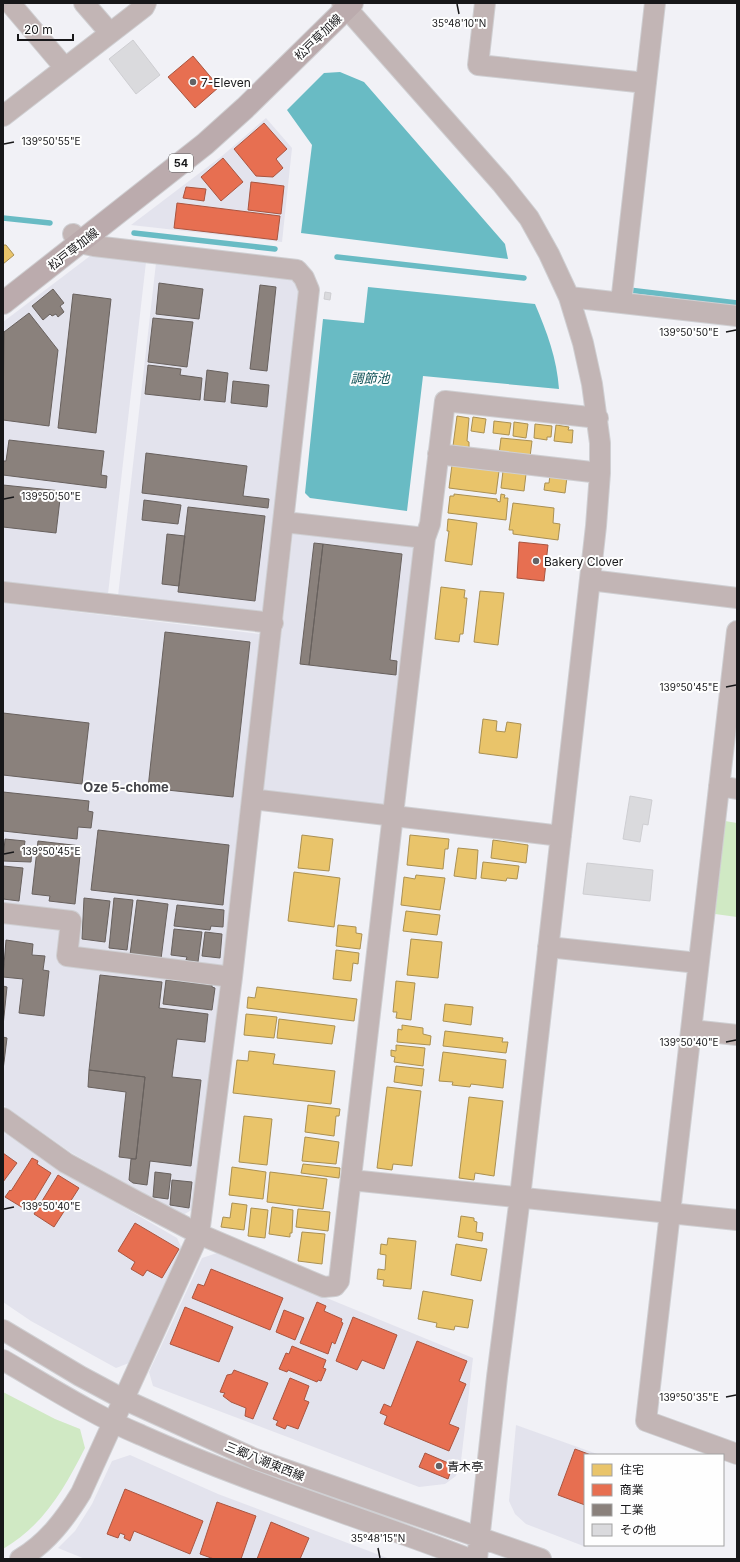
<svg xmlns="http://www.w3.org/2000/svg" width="740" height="1562" font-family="Inter,'Noto Sans JP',sans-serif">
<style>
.built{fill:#e3e3ed}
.green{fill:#d0e9c4}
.water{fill:#69bbc4}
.homes{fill:#e9c46a;stroke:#aa9052}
.shops{fill:#e76f51;stroke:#a95540}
.industry{fill:#8a817c;stroke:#68615e}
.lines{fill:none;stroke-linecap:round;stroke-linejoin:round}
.stream{stroke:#69bbc4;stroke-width:5.5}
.building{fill:#dadadd;stroke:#ceced2}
.minor-casing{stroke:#cfcfd2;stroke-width:22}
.major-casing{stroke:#cfcfd2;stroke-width:24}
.minor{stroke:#c2b5b5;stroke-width:20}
.major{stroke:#bbabad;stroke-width:22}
.ticks{fill:none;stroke:#171719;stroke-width:1.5}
.poi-dot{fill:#636366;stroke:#fefefe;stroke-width:1.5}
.labels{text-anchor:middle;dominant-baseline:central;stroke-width:4;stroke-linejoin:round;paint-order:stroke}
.shield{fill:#fefefe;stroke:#5c5c5e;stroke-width:1}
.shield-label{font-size:11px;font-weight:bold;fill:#171719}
.street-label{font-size:12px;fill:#171719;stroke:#fefefe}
.poi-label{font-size:12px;fill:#171719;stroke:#fefefe;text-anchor:start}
.water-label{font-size:13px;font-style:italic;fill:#105257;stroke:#fefefe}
.neighbourhood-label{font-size:13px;font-weight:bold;fill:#434348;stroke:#fefefe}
.ticks-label{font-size:10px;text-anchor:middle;fill:#171719;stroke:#fefefe;stroke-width:4;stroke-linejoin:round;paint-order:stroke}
</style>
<rect width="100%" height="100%" fill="#f1f1f6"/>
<path class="built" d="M266,118l26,30 -10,94 -151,-17 91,-69z
M90,256l56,6 -38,332 -105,-12v-260z
M156,263l145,17 -38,332 -145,-16z
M293,532l122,14 -29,260 -123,-14z
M3,603l257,31 -38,335 -147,-18 4,-37 -76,-9z
M3,921l60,7 -3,36 160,19 -25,225 -12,7 -113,-63 -67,-47z
M3,1132l55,37 119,69 6,13 -54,112 -13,5 -85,-47 -28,-19z
M217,1253l256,105 -12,103 -5,15 -11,8 -26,3 -266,-101 -4,-14 53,-114z
M516,1425l84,30h-15l1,92 -60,-23 -11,-10 -6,-13z
M130,1455l88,39 172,65h-305l-27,-11 17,-17 17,-27 20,-43z"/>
<path class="green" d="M725,821l12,2v94l-22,-3z
M3,1392l52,27 25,10 5,19c-21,41 -41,77 -82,101z"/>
<path class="water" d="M340,72l24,10 141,162 3,15 -207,-26 11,-88 -25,-35 37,-37z
M368,287l167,17c12,28 22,55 24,85l-136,-13 -16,135 -97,-13 -5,-5 18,-174 41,4z"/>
<path class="homes" d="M3,245h3l8,10 -11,9z
M457,416l12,2 -2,23 2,1v6l-16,-2z
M473,417l13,2 -2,14 -13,-2z
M494,421l17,2 -2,12 -16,-2z
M514,422l14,2 -2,14 -13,-2z
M535,424l17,2 -1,11h-4v3l-13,-2z
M556,425l13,2 -1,3h5l-1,13 -18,-2z
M501,438l31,3 -2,16 -31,-3z
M452,465l47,6 -3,23 -47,-6z
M503,471l23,3 -2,17 -23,-3z
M550,475l17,2 -2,16 -21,-3 1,-7h4z
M454,494l43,5v2l3,1 1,-8 4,1 -1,3h4l-2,22 -58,-7 2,-17h4z
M513,503l41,5 -1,15 7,1 -2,16 -45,-6v-4h-4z
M448,519l29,4 -5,42 -27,-4 4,-30h-2z
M441,587l24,3 -1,8h3l-4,36h-3l-1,8 -24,-3z
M480,591l24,2 -6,52 -24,-3z
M483,719l14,2 -1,10 9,1 2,-10 14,2 -4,34 -38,-5z
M302,835l31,4 -4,32 -31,-3z
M410,835l39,4 -1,10h-3l-2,20 -36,-4z
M493,840l35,5 -2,18 -35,-5z
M458,848l20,2 -2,29 -22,-3z
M483,862l36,4 -2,13 -10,-1 -1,3 -25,-3z
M294,872l46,6 -6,49 -46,-6z
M416,875l29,3 -5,32 -39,-5 3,-28 11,2z
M406,911l34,4 -3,20 -34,-4z
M338,925l18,2v6l6,1 -2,15 -24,-3z
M411,939l31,3 -4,36 -31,-3z
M336,950l23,3 -1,11 -5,-1 -2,18 -18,-2z
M396,981l19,2 -4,37 -15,-2 1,-6h-4z
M257,987l100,12 -3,22 -107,-13 1,-11 7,1z
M445,1004l28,3 -2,18 -28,-4z
M246,1014l31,3 -3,21 -30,-3z
M279,1019l56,7 -3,18 -55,-6z
M402,1025l21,3v6l8,2 -1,9 -33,-3 1,-13 4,1z
M445,1031l58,7 -1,4h6l-2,11 -63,-7z
M396,1045l29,3 -2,18 -29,-4 1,-5 -4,-1v-6l5,1z
M249,1051l26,3 -2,10 62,7 -4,33 -98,-11 4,-33 11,1z
M443,1052l63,8 -3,28 -32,-4 -1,3 -18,-2 1,-3 -14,-1z
M396,1066l28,3 -2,17 -28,-4z
M387,1087l34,4 -9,75 -19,-2 -1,6 -15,-2z
M469,1097l34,4 -9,75 -19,-3 -1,7 -15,-2z
M308,1105l32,4 -1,7h-3l-2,20 -29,-4z
M244,1116l28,3 -5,46 -28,-3z
M305,1137l34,5 -3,22 -34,-3z
M303,1164l37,4 -1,10 -38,-5z
M232,1167l34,5 -3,27 -34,-4z
M270,1172l57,7 -4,30 -56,-7z
M232,1203l15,2 -3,25 -23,-3 2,-10 7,1z
M272,1207l21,3 -1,23h-2v4l-21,-3z
M251,1208l17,2 -3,28 -17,-2z
M298,1209l32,3 -2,19 -32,-4z
M461,1216l13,2v3l3,1 -1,10 7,1 -1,8 -24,-4z
M302,1232l23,2 -3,30 -24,-3z
M388,1238l28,3 -5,48 -28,-3 1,-6 -7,-1 1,-10 7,1 1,-15 -6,-1 1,-10 6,1z
M456,1244l31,5 -6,32 -30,-6z
M423,1291l50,9 -5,28 -13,-2 -1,4 -18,-3 1,-4 -19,-4z"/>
<path class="shops" d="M193,56l26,31 -24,21 -27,-31z
M264,123l23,26 -11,10 7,9 -10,9 -17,-1 -22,-27z
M223,158l20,24 -22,19 -20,-24z
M251,182l33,4 -3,28 -33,-4z
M186,187l20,2 -2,12 -21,-3z
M177,203l103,13 -3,24 -103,-12z
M519,542l29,3 -4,36 -27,-3z
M3,1153l14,10 -14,19z
M32,1158l6,3 -1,3 14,9 -23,38 -23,-14 5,-7 1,1z
M58,1175l21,13 -25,39 -20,-13z
M135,1223l44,26 -17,29 -15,-8 -4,6 -12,-7 4,-7 -17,-11z
M211,1269l72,29 -13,32 -78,-32 6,-14 6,2z
M317,1302l9,4 -2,5 18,8 -1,3 2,1 -8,21 -3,-2 -4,12 -28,-11z
M185,1307l48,20 -14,35 -49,-18z
M284,1310l20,8 -9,22 -19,-8z
M353,1317l44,18 -13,34 -22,-9 -5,10 -21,-9z
M417,1341l50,20 -8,20 7,3 -17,40 10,4 -10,23 -65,-27 3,-8 -7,-3 4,-9 7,3z
M292,1346l34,14 -3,8 3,1 -5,12 -3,-1 -1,2 -29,-12 -1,2 -8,-3 7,-16 3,1z
M234,1370l34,13 -15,36 -8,-3 1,-8 -15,-6 -8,-6 2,-3 -5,-1 7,-17 5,-1z
M290,1378l19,8 -5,14 5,2 -11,27 -11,-4 -2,4 -9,-4 2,-4 -5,-2z
M575,1449l16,6h-6v50l-27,-10z
M425,1453l28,12 -5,14 -29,-12z
M125,1489l78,32 -13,33 -56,-23 -4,10 -6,-3 1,-3 -5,-2 -2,5 -11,-4z
M217,1502l39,14 -15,43h-27l-14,-5z
M271,1522l38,16 -9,21h-43z"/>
<path class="industry" d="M159,283l44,6 -4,30 -43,-5z
M260,285l16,2 -9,84 -17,-2z
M53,289l11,14 -4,3 4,6 -6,5 -2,-3 -4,2 -2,-2 -7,6 -11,-14z
M73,294l38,5 -15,134 -38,-5z
M29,313l29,37 -9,76 -46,-6 1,-88z
M153,318l40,4 -6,45 -39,-5z
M148,365l33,4 -1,6 22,3 -2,22 -55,-6z
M207,370l21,3 -3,29 -21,-2z
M233,381l36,4 -2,22 -36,-4z
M9,440l95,11 -3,24 6,1 -1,12 -103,-13v-14h3z
M146,453l101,13 -4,30 26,3 -1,9 -126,-15z
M3,485l58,6 -5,42 -53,-6z
M144,500l37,5 -3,19 -36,-4z
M188,507l77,9 -10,85 -77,-9z
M167,534l18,2 -6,50 -17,-2z
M314,543l9,1 -14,121 -9,-1z
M323,544l79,10 -12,106 7,1 -1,14 -87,-10z
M165,632l85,10 -17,155 -85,-9z
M3,713l86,10 -7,61 -79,-9z
M3,792l86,9 -1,10 5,1 -2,16 -13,-1 -1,12 -74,-8z
M98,830l131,15 -6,60 -132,-15z
M5,839l20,2 -1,7 8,1 -1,13 -28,-1z
M38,841l43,5 -6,58 -26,-3 1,-5 -18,-2z
M3,866l20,2 -4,33 -16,-2z
M84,898l26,3 -5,41 -23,-3z
M114,898l19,2 -6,50 -18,-2z
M137,900l31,4 -7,55 -31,-4z
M177,905l47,5 -1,17 -12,-1 -1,4 -36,-4z
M174,929l28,3 -4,30 -12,-2 1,-3 -16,-2z
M205,932l17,2 -2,24 -18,-2z
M6,940l27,4 -1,11 13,1 -2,14 6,1 -5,45 -25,-3 4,-34 -20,-2z
M100,975l62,7 -3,26 49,6 -3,28 -28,-3 -5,38 29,3 -10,86 -41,-5 -3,24 -14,-2 -4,-3 2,-21h5l9,-82 -56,-7z
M166,980l46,5v2l3,1 -3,22 -49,-6z
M3,986l4,1 -4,39z
M3,1037l4,1 -4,32z
M89,1070l56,7 -9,82 -17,-2 7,-65 -38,-5z
M155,1172l16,2 -3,25 -15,-2z
M172,1180l20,2 -3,26 -19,-3z"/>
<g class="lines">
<path class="stream" d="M3,218l47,5
M134,233l141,16
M337,257l187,21
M629,290l108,13"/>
</g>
<path class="building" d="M133,40l27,35 -24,19 -27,-35z
M325,292l6,1 -1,7 -6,-1z
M630,796l22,4 -4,25 -5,-1 -3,18 -17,-3z
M587,863l66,7 -3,31 -67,-7z"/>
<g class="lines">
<g class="minor-casing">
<path id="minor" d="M10,3l55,65
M84,3l26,30
M342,3l160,181 27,34 20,36 20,43 14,46 9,41 8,59v30l-4,53 -76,671 -23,180 -20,182
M485,3l-7,62 168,18
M3,116l141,-109 2,-4
M569,297l168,19
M621,303l34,-300
M438,454l162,19
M284,522l141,16
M590,580l147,18
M3,592l270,31
M737,631l-91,790 91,33
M719,786l18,3
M252,799l309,37
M3,913l68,8 -4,35 165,21
M548,947l150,16
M691,1030l46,5
M3,1118l63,45 70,38 63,33 125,53 11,-1 4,-5 86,-743 5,-14 15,-123 153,17
M351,1180l386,40
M3,1330l77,46 43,23 132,60 286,100
M3,1360c45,26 90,55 138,75 107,48 219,82 329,124
M20,1559c27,-16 45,-40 61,-66l118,-259 33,-257 77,-687 -5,-12 -7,-8 -203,-24 -14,-3 -7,-9"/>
</g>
<g class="major-casing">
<path id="major" d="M3,303l202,-159 40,-36 107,-105"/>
</g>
<use href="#minor" class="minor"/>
<use href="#major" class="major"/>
</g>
<path class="ticks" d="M457,4l2,10M4,144l10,-2M726,332l10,-2M4,499l10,-2M726,687l10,-2M4,854l10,-2M726,1042l10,-2M4,1209l10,-2M726,1397l10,-2M378,1548l2,10"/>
<g class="poi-dot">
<circle cx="193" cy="82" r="4"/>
<circle cx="536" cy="561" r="4"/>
<circle cx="439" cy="1466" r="4"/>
</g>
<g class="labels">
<rect class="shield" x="169" y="154" width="24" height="18" rx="3"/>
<g class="shield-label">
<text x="181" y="163">54</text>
</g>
<g class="street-label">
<text transform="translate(318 37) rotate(-44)">松戸草加線</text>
<text transform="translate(73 249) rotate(-38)">松戸草加線</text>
<text transform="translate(265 1461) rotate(22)">三郷八潮東西線</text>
</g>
<g class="poi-label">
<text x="201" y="82">7-Eleven</text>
<text x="544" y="561">Bakery Clover</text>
<text x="447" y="1466">青木亭</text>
</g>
<g class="water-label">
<text x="370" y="378">調節池</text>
</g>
<g class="neighbourhood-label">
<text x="126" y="787">Oze 5-chome</text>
</g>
</g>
<g class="ticks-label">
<text x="459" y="27">35°48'10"N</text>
<text x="51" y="145">139°50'55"E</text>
<text x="689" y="336">139°50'50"E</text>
<text x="51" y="500">139°50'50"E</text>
<text x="689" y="691">139°50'45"E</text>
<text x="51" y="855">139°50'45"E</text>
<text x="689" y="1046">139°50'40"E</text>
<text x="51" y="1210">139°50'40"E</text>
<text x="689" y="1401">139°50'35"E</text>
<text x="378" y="1542">35°48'15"N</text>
</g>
<rect width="740" height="1562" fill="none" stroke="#171719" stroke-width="8"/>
<rect x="584" y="1454" width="140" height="92" fill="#fefefe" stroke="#a2a2a2"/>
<rect x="592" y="1464" width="20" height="12" fill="#e9c46a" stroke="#a2a2a2"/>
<text x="620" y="1474" font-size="12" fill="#171719">住宅</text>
<rect x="592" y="1484" width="20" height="12" fill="#e76f51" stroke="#a2a2a2"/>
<text x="620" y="1494" font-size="12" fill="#171719">商業</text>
<rect x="592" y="1504" width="20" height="12" fill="#8a817c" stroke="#a2a2a2"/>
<text x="620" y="1514" font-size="12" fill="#171719">工業</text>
<rect x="592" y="1524" width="20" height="12" fill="#dadadd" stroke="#a2a2a2"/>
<text x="620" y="1534" font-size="12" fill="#171719">その他</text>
<path d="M18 34v6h55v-6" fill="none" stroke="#171719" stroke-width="2"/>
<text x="24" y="34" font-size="12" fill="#171719" stroke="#fefefe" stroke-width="3" paint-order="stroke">20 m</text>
</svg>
